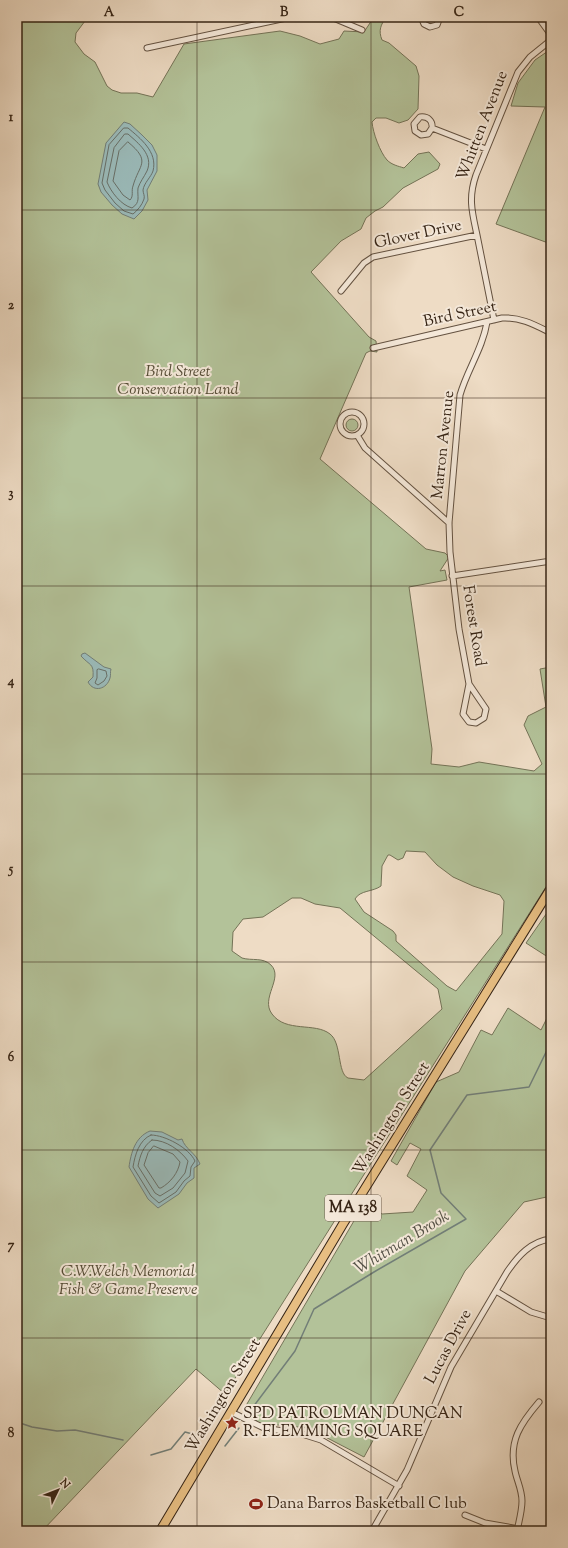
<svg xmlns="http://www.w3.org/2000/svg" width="568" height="1548" font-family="'Sorts Mill Goudy',serif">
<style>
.green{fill:#b3c299;stroke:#747357;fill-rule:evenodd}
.water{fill:#9abab9;stroke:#727e77}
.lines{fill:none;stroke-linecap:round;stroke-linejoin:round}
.shore{stroke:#686f67;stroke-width:1}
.stream{stroke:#727e77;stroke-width:1.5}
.street-casing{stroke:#645241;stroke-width:7}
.primary-casing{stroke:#362415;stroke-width:10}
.street{stroke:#f4e8d9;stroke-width:5}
.primary{stroke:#e7be82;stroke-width:8}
.grid{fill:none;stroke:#362415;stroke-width:1;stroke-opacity:0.55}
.labels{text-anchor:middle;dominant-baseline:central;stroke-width:4;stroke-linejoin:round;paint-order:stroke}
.shield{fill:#f4e8d9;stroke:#6f5f50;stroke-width:1}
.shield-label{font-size:15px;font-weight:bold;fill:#362415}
.street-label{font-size:16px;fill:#362415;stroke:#f4e8d9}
.park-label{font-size:16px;font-style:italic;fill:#554c36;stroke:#f4e8d9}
.poi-label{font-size:16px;fill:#362415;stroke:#f4e8d9;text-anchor:start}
.water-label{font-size:17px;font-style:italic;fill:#545146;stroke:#f4e8d9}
.neatline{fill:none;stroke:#362415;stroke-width:1.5}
.grid-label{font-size:13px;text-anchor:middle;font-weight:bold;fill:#362415}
</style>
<rect width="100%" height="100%" fill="#eedcc5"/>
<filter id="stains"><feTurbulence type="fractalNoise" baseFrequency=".005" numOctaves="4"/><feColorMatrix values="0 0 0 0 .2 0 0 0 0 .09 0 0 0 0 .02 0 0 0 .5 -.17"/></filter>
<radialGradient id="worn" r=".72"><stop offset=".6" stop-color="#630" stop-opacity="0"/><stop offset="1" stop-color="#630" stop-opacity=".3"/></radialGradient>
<path class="green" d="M17,17h71l-12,16 -1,9 9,12 11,8 12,24 5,4 9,3h16l16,4 31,-53 96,-13 20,5 20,8 19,-5 5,-8 20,1 10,-15h12c-5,8 -8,13 -4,23l7,3 27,23 3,10 -1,33 -10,11 -9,3 -13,-5h-10l-4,4c1,11 8,30 15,38 5,5 11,6 17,8l14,-14 11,-2 11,12 -2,5 -35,19 -20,19 -8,4 -9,7 -5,11 -20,12 -30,31 58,65 7,4 1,11 -7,-1 -4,2 -46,106 106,90 19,4 4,4 -9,14 5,-1 2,10 -38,7 23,162 -1,15 28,3 20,-5 55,9 8,-7 -18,-39 4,-9 18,-9 -6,-38 11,-2v163l-2,4 2,6v39l-326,515 -29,-25 -154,162h-25zM406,851l19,1 12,13 16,12 20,9 27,9 4,6 -2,33 -46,57 -9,-5 -51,-45v-6l-3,-4 -29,-19 -9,-13c5,-9 18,-7 26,-13l1,-20 6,-11h2l8,5 5,-2zM292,898h9l14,6 25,4 98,81 4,20 -78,71c-5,-1 -11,-1 -16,-2 -11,-5 -6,-35 -18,-44 -15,-12 -44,-1 -58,-20 -12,-16 12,-36 -1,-49 -8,-8 -19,-4 -29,-7 -3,-2 -7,-5 -10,-7l1,-19 10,-13 20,-2z
M551,49v195l-55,-20 49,-117 -34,-1 7,-23 17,-23z
M346 425a6 6 0 1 1 12 0a6 6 0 1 1-12 0Z
M551,907l-3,8 2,12 -1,6 2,6v20l-25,-16z
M508,1008l33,22 10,-20v186l-27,6 -59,69 -101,186 -56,-29 -49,-5 -15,-14 121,-207 17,12 31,-2 14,-22 -20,-14 14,-27 -11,-6 -13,22 -6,-4 45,-79 23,-10 22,-42 11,5z"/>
<path class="water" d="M124,122l6,2 12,11 10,10 5,10v16l-10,19 1,10 -6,11 -8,8 -12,-5 -10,-9 -11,-13 -3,-8 8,-41z
M85,653l19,14 7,2c-1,3 0,6 -1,9 -3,11 -16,15 -22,4l5,-5c1,-14 -3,-11 -12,-21l1,-2z
M150,1131l12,1 16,8 4,-1c3,10 14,14 18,25l-6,4v10l-7,5 -8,11 -21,14 -10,-9 -19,-32c2,-14 6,-30 21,-36z"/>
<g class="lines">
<path class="shore" d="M124,128h4c12,10 30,24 25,43 -2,6 -9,12 -10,19 0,3 2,6 1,9 -2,6 -6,11 -11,15l-9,-3 -9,-8 -10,-13 -3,-7 7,-38z
M125,134h3c10,9 26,21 19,37 -3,6 -7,11 -9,17 -1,9 3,14 -6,20 -11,-3 -21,-16 -25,-26l7,-34z
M128,142c24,20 11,22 5,44 -2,5 1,10 -3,14l-7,-5 -10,-14 6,-30z
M99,669l7,2 1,5 -3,5 -6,4 -3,-2 2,-5v-8z
M151,1135c14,0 38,13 44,26l-4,6 -1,9 -6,5 -8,11 -17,11 -8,-7 -18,-29c2,-12 6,-27 18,-32z
M152,1140c14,0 28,10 36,21l-3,12 -12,15 -13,8 -5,-3 -17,-27c2,-10 5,-20 14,-26z
M154,1146l19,8 7,8c-2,11 -9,20 -19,26h-2l-15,-23 4,-12z"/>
<path class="stream" d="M250,1411l45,-60 19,-42 60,-37 92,-53 -25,-26 -11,-43 37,-55 62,-8 22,-45
M17,1422l15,5 25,4 18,-1 48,10
M225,1446l14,-18
M151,1455l20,-6 14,-17 19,5"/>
<g class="street-casing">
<path id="street" d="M331,17l31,13
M421,17l3,7 6,3 7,-2 3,-8
M538,17l13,18
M147,48l144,-31
M432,128l-4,6 -7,1 -6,-4 -1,-7 6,-7c8,-1 13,4 12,11l54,21
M477,235c-5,-23 -9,-37 -1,-60l42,-103 12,-15 21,-17
M341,291l23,-28 9,-6 104,-22 17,85
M548,331l3,-8
M373,348l129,-30c19,-1 33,7 49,15
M340 424a12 12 0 1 1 24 0a12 12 0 1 1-24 0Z
M357,435l8,13 84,75
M452,576l99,-15
M469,684l-6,30 6,8 7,1 8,-5 2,-9 -17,-25 -10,-55 -9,-77 -1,-29 11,-128c7,-25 23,-47 27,-73
M496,1291l35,21 20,6
M231,1412l33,16 38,6 19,6 78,46
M465,1515l20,8 46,8
M372,1531l35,-61 44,-103 56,-95c11,-16 24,-31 44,-33
M517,1531c2,-10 5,-20 5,-30 0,-11 -5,-20 -7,-30 -7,-30 6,-48 24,-69"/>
</g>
<g class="primary-casing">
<path id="primary" d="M160,1531l183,-307 208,-336"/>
</g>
<use href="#street" class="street"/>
<use href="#primary" class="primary"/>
</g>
<path class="grid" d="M197,17v1514M371,17v1514M17,210h534M17,398h534M17,586h534M17,774h534M17,962h534M17,1150h534M17,1338h534"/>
<defs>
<g id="sight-bare" transform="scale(1.08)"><path d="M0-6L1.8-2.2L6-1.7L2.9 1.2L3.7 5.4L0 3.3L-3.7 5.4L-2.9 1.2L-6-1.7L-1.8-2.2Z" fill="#8f2418" stroke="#f4e8d9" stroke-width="2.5" paint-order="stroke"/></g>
<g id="stadium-bare" transform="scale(1.08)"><path d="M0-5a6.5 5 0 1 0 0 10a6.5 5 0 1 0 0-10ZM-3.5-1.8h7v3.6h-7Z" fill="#8f2418" stroke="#f4e8d9" stroke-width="2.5" paint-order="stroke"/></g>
</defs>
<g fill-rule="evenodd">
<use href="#sight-bare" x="232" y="1423"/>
<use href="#stadium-bare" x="256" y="1504"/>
</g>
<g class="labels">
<rect class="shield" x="325" y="1195" width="56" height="26" rx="3"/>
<g class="shield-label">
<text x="353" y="1208">MA 138</text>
</g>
<g class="street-label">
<text transform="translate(483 126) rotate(-69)">Whitten Avenue</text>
<text transform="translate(418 235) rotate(-12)">Glover Drive</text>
<text transform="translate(460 315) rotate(-12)">Bird Street</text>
<text transform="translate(444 445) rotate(-84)">Marron Avenue</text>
<text transform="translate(473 626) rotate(81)">Forest Road</text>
<text transform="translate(392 1119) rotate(-58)">Washington Street</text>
<text transform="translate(449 1347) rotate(-62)">Lucas Drive</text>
<text transform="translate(224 1396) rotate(-59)">Washington Street</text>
</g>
<g class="park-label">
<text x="178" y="372">Bird Street<tspan x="178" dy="18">Conservation Land</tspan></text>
<text x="128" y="1272">C.W.Welch Memorial<tspan x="128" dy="18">Fish &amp; Game Preserve</tspan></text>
</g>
<g class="poi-label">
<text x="243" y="1414">SPD PATROLMAN DUNCAN<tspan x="243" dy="18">R. FLEMMING SQUARE</tspan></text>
<text x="267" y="1504">Dana Barros Basketball C lub</text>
</g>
<g class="water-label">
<text transform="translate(402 1243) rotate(-31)">Whitman Brook</text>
</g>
</g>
<rect width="568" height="1548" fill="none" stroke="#eedcc5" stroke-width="44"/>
<g transform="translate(58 1490) rotate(47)" stroke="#f4e8d9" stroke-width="3" paint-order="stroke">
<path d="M0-3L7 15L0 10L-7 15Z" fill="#362415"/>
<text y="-6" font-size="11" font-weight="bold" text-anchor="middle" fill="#362415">N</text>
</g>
<rect x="22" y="22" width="524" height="1504" class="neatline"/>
<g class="grid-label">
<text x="109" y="16">A</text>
<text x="284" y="16">B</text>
<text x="459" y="16">C</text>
<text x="11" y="121">1</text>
<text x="11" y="309">2</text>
<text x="11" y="497">3</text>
<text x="11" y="685">4</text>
<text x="11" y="873">5</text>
<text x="11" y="1061">6</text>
<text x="11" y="1249">7</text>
<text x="11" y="1437">8</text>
</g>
<rect width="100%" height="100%" filter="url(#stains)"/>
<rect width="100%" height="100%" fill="url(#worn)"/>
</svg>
